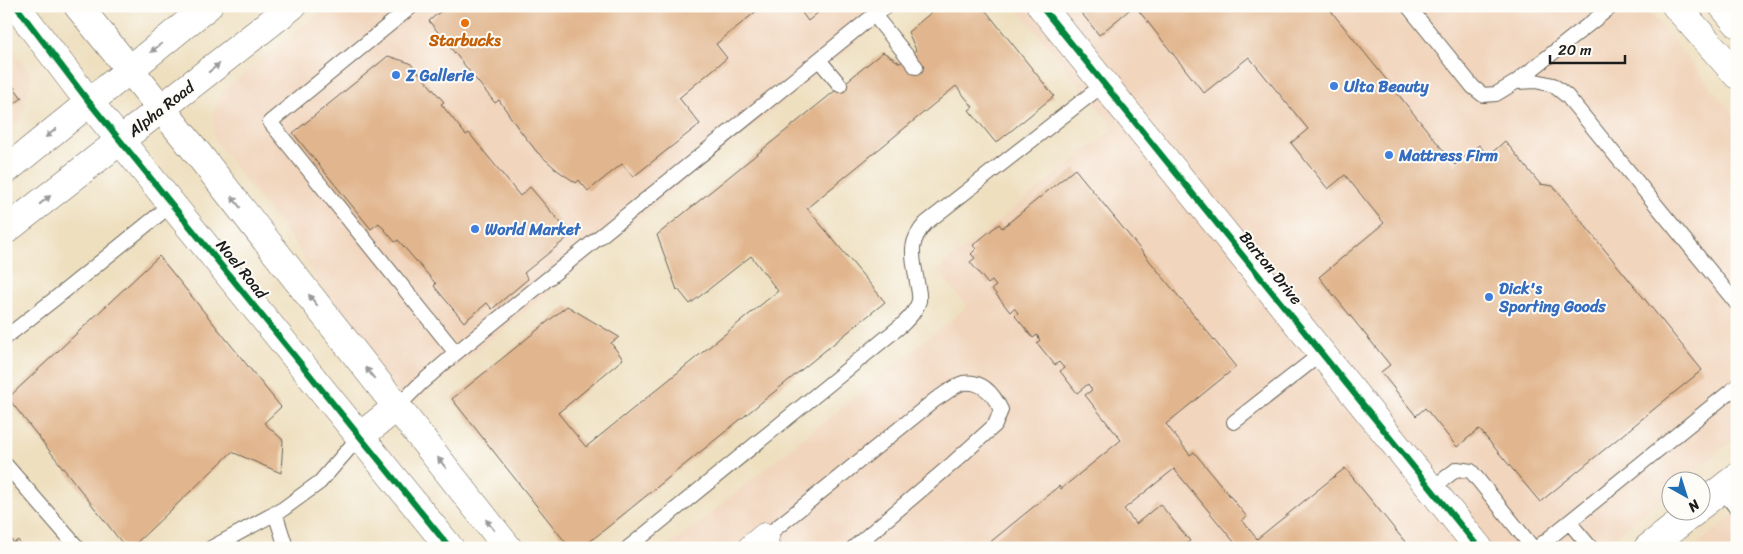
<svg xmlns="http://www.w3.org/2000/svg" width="1743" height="554" font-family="Sriracha,sans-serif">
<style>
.built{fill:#f1d5bd}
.building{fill:#e1b58d}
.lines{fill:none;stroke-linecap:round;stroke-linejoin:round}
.service-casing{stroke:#666055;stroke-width:16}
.minor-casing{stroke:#666055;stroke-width:29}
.tertiary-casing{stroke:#666055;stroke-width:29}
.secondary-casing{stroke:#666055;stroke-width:29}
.motorway-casing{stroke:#666055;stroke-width:29}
.service{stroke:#fff;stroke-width:14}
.minor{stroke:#fff;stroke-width:28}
.tertiary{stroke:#fff;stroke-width:28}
.secondary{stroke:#fff;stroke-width:28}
.motorway{stroke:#fff;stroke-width:28}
.cycleway-casing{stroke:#fdfcf7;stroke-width:9}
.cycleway{stroke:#00873e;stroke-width:6}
.oneway{fill:#999}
.food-dot{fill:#e8710a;stroke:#fdfcf7;stroke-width:2}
.shop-dot{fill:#3f7fe0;stroke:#fdfcf7;stroke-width:2}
.labels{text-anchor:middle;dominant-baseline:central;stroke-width:4;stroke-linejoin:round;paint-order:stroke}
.food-label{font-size:16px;font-weight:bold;fill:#c56008;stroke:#fdfcf7}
.shop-label{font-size:16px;font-weight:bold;fill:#366cbe;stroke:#fdfcf7;text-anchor:start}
.street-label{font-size:16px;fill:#1c1c1c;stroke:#fdfcf7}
</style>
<rect width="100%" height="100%" fill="#fdfcf7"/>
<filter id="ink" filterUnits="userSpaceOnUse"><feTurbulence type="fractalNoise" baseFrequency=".02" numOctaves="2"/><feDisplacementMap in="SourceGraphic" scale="10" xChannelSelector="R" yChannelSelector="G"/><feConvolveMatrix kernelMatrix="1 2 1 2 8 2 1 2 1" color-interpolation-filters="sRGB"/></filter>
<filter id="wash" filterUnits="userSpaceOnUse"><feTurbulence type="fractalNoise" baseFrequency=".0096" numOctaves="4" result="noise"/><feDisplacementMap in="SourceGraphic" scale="20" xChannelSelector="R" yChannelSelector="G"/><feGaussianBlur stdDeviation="1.12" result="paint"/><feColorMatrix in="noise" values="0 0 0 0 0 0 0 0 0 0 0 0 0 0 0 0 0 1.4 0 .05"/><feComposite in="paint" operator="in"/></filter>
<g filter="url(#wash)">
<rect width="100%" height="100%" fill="#eedfbf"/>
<path class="built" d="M327,6h574l-493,401 -92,-127 -16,-30 -86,-110 -1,-26 9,-22z
M1015,6h630l92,113v318l-55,44 -12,1v9l-68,57h-935l300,-241 -30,-37 177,-142z
M6,40l26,36 -11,44 -15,12z
M1737,512v36h-44z"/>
<g id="blocks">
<path class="building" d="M447,6h310l2,3 -43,35 11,14 -48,40 21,26 -67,53 -11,-13 -34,27 -9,-11 -3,3 -19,-13 -20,-18 -19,-24 -19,-28 -4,3 -66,-82z
M797,6h29l-18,15z
M939,6h43l72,90 -58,47 -27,-33 4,-3 -17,-21 -149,122 78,94 -303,246h-12l-118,-149 115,-93 52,31 -8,6 12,16 -65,54 28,34 192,-156 -27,-35 -61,48 -12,-15 -1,1 -20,-55 226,-183 17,11 16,-13 -8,-18z
M1076,6h58l-35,29z
M1135,6h192l128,159 24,-20 9,11 17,-15 35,43 13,2 149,184 -162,132 -61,-73 -22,18 -32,-39 -9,8 -35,-44 9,-7 -71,-88 65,-54 -39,-48 -17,14 -37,-46 17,-14 -59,-72 -45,36z
M388,56l22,7 34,39 -3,2 25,31 3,-2 51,63 10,-9 41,48 -47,38 4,6 -36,30 -5,-6 -23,19 -30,-36 2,-2 -38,-44 -3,2 -16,-19 -8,6 -78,-96z
M6,77l16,21 -16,12z
M1075,169l161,198 -70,57 24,31 4,-3 53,65 -5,3 15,19 88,-71 65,80h-171l-65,-79 -50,40 12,15 24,-20 30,37 -9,7h-198l76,-62 2,3 60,-49 -36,-45 7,-5 -4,-6 -11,9 -17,-22 4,-3 -5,-6 -4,3 -18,-22 3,-3 -3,-5 -4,3 -18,-22 3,-3 -4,-5 -4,4 -18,-23 4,-3 -4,-5 -4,3 -18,-22 5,-4 -4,-4 5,-5 -3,-4 26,-21 3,4z
M159,256l122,151 -17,16 19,17 -2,33 -49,-21 -101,96h-5l-118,-150z
M6,533l8,10 4,-3 5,8h-17z"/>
</g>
</g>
<g filter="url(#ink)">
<use href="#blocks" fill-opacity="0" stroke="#666055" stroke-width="1"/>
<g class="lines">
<g class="service-casing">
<path id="service" d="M412,6l-142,116 186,231
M1408,6l65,81 10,8 13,-1 20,-12 20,-1 17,4 14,11 170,208
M874,15l42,52
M819,60l21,25
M1516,82l96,-76
M6,337l51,-40 115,-93
M397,407l23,-23 36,-31 418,-338 13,-9
M1234,422l88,-69
M6,465l72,83
M1431,489l26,-20 14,2 62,77
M1722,490l15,19
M275,513l10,31 -1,4
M211,548l72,-39 37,-27 39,-45
M628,548l275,-224c7,-7 13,-13 16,-23 1,-6 -1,-13 -2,-19 -4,-25 -10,-39 9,-59l178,-139
M774,548l-9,-11 171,-138c8,-4 19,-14 27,-16 20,-3 31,12 38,27l-6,15 -42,38 -100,85
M1537,548l32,-26
M1591,548l-22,-26 168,-136"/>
</g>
<g class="minor-casing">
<path id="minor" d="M1041,6l438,542
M1700,506l37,-29
M752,548l13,-11
M1648,548l46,-36"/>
</g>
<g class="tertiary-casing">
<path id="tertiary" d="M16,6l73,96 361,446
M78,6l117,144 313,398
M6,170l202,-164
M6,230l286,-224
M359,437l38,-30"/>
</g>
<g class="secondary-casing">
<path id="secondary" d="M1676,6l61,69"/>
</g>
<g class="motorway-casing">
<path id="motorway" d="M1723,6l14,17"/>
</g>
<use href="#service" class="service"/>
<use href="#minor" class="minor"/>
<use href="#tertiary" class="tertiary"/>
<use href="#secondary" class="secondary"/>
<use href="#motorway" class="motorway"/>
<g class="cycleway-casing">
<path id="cycleway" d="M16,6l73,96 361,446
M1041,6l438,542"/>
</g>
<use href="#cycleway" class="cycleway"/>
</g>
<defs><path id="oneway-solid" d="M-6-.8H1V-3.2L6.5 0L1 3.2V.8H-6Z" transform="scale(1.25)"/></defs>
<g class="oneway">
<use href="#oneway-solid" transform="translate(156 48) rotate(141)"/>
<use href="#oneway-solid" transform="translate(214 68) rotate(-38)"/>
<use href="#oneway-solid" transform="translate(51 133) rotate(141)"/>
<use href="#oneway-solid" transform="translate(45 200) rotate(-38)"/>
<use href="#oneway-solid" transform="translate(236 202) rotate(-128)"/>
<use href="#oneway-solid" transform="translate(313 300) rotate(-128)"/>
<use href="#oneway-solid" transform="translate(370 373) rotate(-128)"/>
<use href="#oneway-solid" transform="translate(442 463) rotate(-128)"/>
<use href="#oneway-solid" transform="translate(490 525) rotate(-128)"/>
</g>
</g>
<circle class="food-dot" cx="465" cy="23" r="5"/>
<g class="shop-dot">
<circle cx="396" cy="75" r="5"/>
<circle cx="1334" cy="86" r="5"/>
<circle cx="1389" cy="155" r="5"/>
<circle cx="475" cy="229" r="5"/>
<circle cx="1489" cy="297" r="5"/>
</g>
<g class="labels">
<g class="food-label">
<text x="465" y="40">Starbucks</text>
</g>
<g class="shop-label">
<text x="406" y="75">Z Gallerie</text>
<text x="1344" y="86">Ulta Beauty</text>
<text x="1399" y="155">Mattress Firm</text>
<text x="485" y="229">World Market</text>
<text x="1499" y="288">Dick's<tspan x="1499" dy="18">Sporting Goods</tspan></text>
</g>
<g class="street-label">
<text transform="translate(161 109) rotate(-38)">Alpha Road</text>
<text transform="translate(1271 268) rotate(51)">Barton Drive</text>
<text transform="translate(242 269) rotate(51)">Noel Road</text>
</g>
</g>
<rect width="1743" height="554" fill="none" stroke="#fdfcf7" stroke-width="25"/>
<g transform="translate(1686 496) rotate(141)"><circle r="24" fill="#fdfcf7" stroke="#a3a29f"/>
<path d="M0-4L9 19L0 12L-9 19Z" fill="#1f6fb2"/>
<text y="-8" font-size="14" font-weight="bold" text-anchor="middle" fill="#1c1c1c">N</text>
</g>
<path d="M1550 55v8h75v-8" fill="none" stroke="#1c1c1c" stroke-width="2.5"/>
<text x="1558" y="55" font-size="15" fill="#1c1c1c" stroke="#fdfcf7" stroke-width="4" paint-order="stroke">20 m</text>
</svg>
